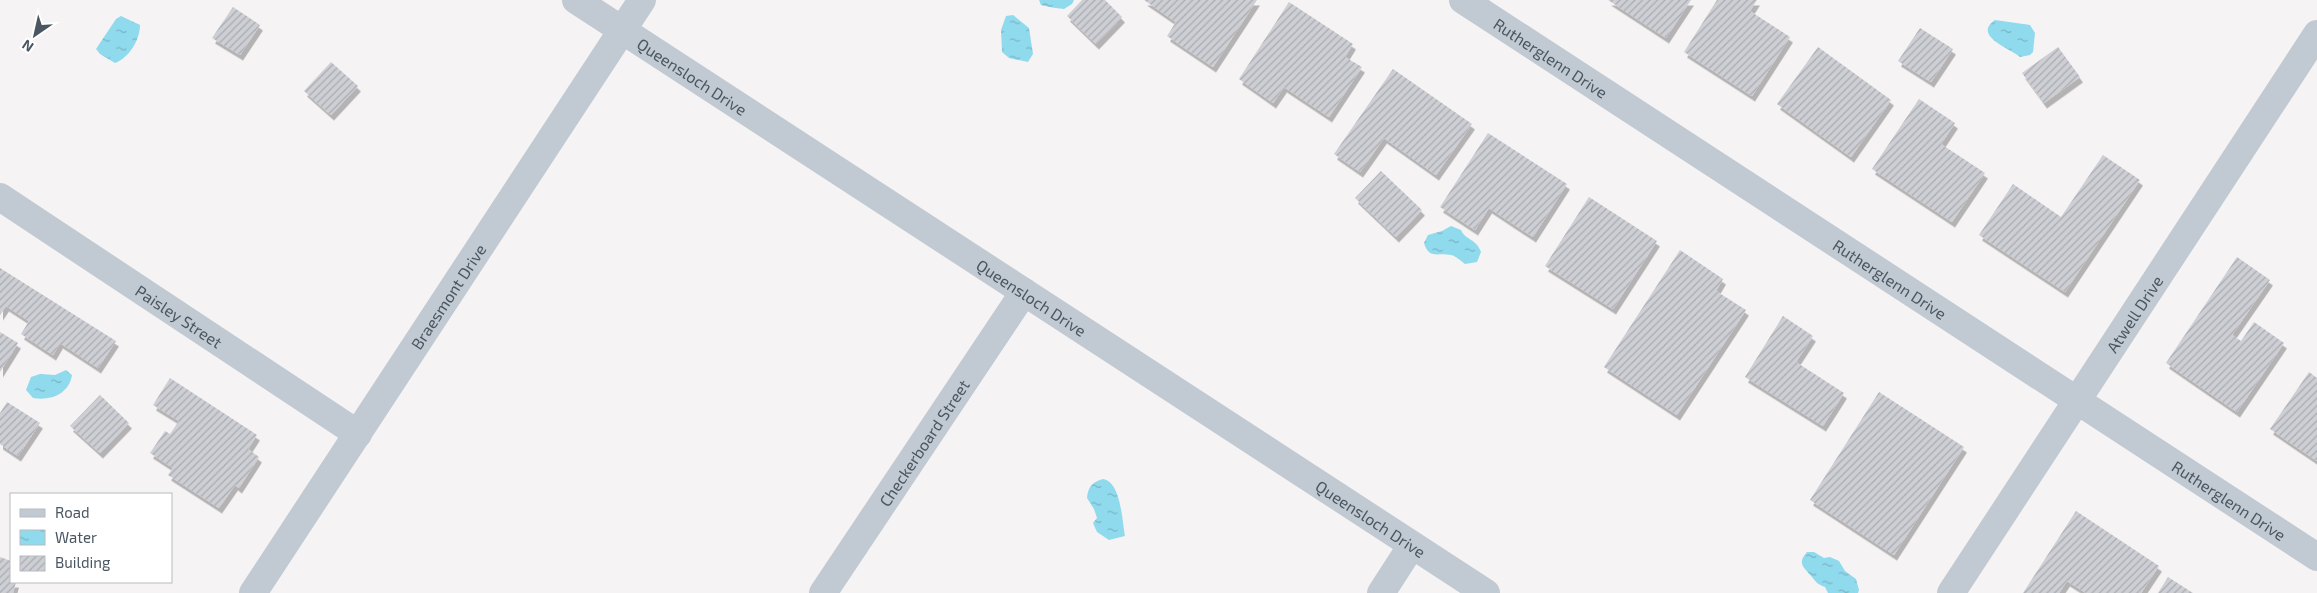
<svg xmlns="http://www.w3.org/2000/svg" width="2317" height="593" font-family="'Exo 2',sans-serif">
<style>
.water{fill:url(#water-ripples)}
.building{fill:url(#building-hatch);filter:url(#shadow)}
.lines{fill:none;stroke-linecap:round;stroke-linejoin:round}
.minor{stroke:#c1cad2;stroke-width:28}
.labels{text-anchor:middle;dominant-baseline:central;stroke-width:5;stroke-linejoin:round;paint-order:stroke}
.street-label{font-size:16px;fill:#4a5661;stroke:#fff}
</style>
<defs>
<pattern id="water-ripples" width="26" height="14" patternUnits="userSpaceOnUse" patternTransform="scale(1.25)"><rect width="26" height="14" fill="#90daee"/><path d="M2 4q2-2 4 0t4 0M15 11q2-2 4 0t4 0" fill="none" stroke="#78b4c4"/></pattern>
<pattern id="building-hatch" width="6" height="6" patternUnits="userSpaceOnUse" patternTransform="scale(1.25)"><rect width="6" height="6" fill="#cdcfd5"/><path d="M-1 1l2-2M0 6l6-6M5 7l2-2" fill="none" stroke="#a8abb0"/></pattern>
<filter id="shadow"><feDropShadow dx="3" dy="5.5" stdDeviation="0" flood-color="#0004"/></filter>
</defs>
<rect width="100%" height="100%" fill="#f5f3f3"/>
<path class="water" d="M1039,0h35l-2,4 -8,5c-3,0 -21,-3 -23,-4z
M1013,15l16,13 4,26 -5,8 -19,-4 -7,-6 -1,-22 5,-14z
M121,16l19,9c0,15 -11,33 -25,38l-15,-9 -4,-5 20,-30z
M1995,20l35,5 5,8 -2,19 -3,3 -10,2c-10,-9 -48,-21 -25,-37z
M1451,226l10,4c5,11 15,8 20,22l-4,10 -12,2c-4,-3 -9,-8 -14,-9 -13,-3 -22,5 -27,-12l4,-8 14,-4z
M66,370l6,5c-3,19 -21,26 -39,23l-7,-8 5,-13 9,-3 15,1z
M1103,479c18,3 19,41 22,57l-16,4 -12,-8 -4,-9 4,-5 -3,-9 -7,-11c1,-11 5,-16 16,-19z
M1807,552h7l10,6 6,-1 9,4 6,10 11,8 3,11 -1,3h-30l-3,-6c-8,-3 -8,-4 -13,-10 -7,-9 -16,-13 -5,-25z"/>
<path class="building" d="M1082,0h23l17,17 -26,27 -29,-28z
M1144,0h113l-44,67 -46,-31 9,-14z
M1608,0h83l-25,38z
M1717,0h40l-7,11 40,26 -38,59 -68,-44z
M1289,2l64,42 -8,13 17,10 -33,50 -45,-30 -11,16 -34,-24z
M233,7l27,18 -20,30 -28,-17z
M1920,28l33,21 -22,33 -33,-21z
M1818,47l73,53 -40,57 -74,-53z
M2058,47l22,30 -36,26 -22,-30z
M331,62l27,24 -27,29 -27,-24z
M1393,69l79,55 -36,51 -52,-37 -24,34 -26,-18z
M1919,99l36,24 -14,21 44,29 -33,49 -80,-53z
M1488,133l79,51 -34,53 -44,-29 -14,22 -35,-23z
M2103,155l37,25 -75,112 -86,-57 34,-51 48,33z
M1381,171l41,39 -26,27 -41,-39z
M1589,197l68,44 -44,68 -68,-43z
M1680,250l43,29 -7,12 30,19 -69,105 -73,-48z
M2237,257l33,23 -38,55 9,6 13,-19 30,21 -47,69 -71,-49z
M0,268l116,73 -18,27 -38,-25 -7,12 -32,-21 8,-13 -23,-15 -6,9z
M1783,316l30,20 -17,26 48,31 -21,33 -78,-49z
M0,332l18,11 -18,29z
M2309,372l8,6v83l-47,-32z
M170,378l87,57 -9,14 11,8 -20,31 -4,-3 -16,23 -51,-33 5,-7 -23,-15 15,-22 5,3 9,-13 -26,-16z
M1879,392l85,55 -70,108 -84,-55z
M100,395l29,28 -29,30 -30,-27z
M7,402l33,21 -22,33 -18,-12v-31z
M2076,511l83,55 -18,27h-55l-19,-12 -8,12h-36z
M0,557l11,4v21h5l-3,11h-13z
M2168,577l25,16h-35z"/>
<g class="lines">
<g class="minor">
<path id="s1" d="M576,0l910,593"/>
<path id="s2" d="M1463,0l854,557"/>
<path id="s3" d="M0,197l358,237"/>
<path id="s4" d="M253,593l389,-593"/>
<path id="s5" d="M823,593l201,-301"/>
<path d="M1381,593l31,-48"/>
<path id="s6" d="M1951,593l366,-559"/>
</g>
</g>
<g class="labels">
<g class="street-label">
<text stroke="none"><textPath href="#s2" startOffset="105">Rutherglenn Drive</textPath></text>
<text stroke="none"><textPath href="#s1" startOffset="139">Queensloch Drive</textPath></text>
<text stroke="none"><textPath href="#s2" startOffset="510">Rutherglenn Drive</textPath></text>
<text stroke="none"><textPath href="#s4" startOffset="355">Braesmont Drive</textPath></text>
<text stroke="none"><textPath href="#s1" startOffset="544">Queensloch Drive</textPath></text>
<text stroke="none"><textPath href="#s6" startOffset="334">Atwell Drive</textPath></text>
<text stroke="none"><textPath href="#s3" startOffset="215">Paisley Street</textPath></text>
<text stroke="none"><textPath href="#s5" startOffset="181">Checkerboard Street</textPath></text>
<text stroke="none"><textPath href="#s2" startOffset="915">Rutherglenn Drive</textPath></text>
<text stroke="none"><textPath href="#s1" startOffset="949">Queensloch Drive</textPath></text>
</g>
</g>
<rect x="10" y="493" width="162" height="90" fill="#ffffff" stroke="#b7bbc0"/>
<rect x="20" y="509" width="25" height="8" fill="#c1cad2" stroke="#b7bbc0"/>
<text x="55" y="518" font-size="15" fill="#4a5661">Road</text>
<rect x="20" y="530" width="25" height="15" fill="url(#water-ripples)" stroke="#b7bbc0"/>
<text x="55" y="543" font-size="15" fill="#4a5661">Water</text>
<rect x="20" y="556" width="25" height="15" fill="url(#building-hatch)" stroke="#b7bbc0"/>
<text x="55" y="568" font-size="15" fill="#4a5661">Building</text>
<g transform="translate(35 35) rotate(214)" stroke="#ffffff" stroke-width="4" paint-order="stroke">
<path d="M0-4L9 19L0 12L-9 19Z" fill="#4a5661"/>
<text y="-8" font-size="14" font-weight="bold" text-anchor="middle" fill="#4a5661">N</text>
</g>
</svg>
